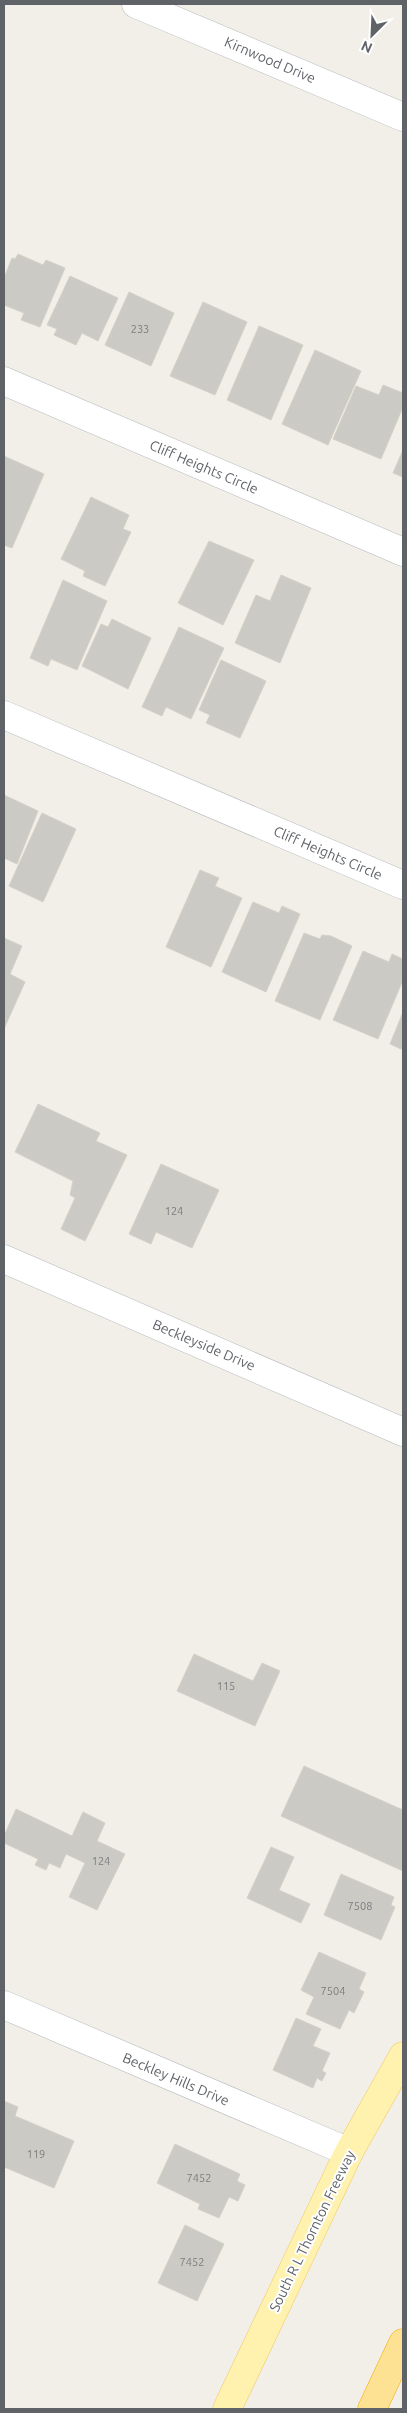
<svg xmlns="http://www.w3.org/2000/svg" width="407" height="2413" font-family="Ubuntu,sans-serif">
<style>
.building{fill:#cccac5;stroke:#d6d1c6}
.lines{fill:none;stroke-linecap:round;stroke-linejoin:round}
.minor-casing{stroke:#b5b8bc;stroke-width:29}
.major-casing{stroke:#f2c960;stroke-width:29}
.highway-casing{stroke:#f9ab00;stroke-width:29}
.minor{stroke:#fff;stroke-width:28}
.major{stroke:#fff2af;stroke-width:28}
.highway{stroke:#fde293;stroke-width:28}
.labels{text-anchor:middle;dominant-baseline:central;stroke-width:4;stroke-linejoin:round;paint-order:stroke}
.number-label{font-size:11px;fill:#7a7d7f}
.street-label{font-size:14px;fill:#5f6368;stroke:#fff}
</style>
<rect width="100%" height="100%" fill="#f1efe8"/>
<path class="building" d="M18,254l25,11 3,-5 19,8 -25,59 -19,-7 3,-7 -20,-8v-27l8,-20 3,1z
M70,276l48,22 -20,43 -16,-8 -6,12 -22,-10 3,-6 -10,-4z
M129,292l45,21 -23,53 -46,-21z
M203,302l44,20 -32,73 -45,-19z
M259,326l44,19 -32,75 -44,-20z
M315,350l46,21 -33,74 -46,-21z
M383,385l20,8v14l-22,52 -48,-20 23,-53 23,9z
M403,450v27l-10,-4z
M4,456l40,18 -32,74 -8,-3z
M91,497l38,18 -6,14 8,3 -26,54 -22,-10 2,-5 -24,-12z
M209,541l45,19 -31,65 -45,-22z
M281,575l30,13 -31,75 -45,-20 21,-48 14,6z
M63,580l44,21 -30,69 -26,-11 -3,7 -18,-8z
M112,619l39,19 -23,51 -46,-23 19,-42 7,3z
M179,627l45,21 -33,71 -25,-12 -4,9 -20,-9z
M221,660l45,21 -26,57 -34,-15 4,-8 -11,-5z
M4,795l34,16 -21,53 -13,-6z
M42,813l34,16 -33,73 -34,-16z
M200,870l19,8 -4,8 27,12 -31,69 -45,-20z
M253,902l26,11 3,-7 18,8 -34,78 -44,-20z
M304,933l16,6 2,-4 9,1 21,10 -32,74 -45,-19z
M4,938l18,8 -12,28 15,8 -21,47z
M363,951l26,11 3,-8 11,5v21l-25,59 -45,-19z
M403,1012v38l-13,-6z
M38,1104l62,29 -4,8 31,14 -42,86 -24,-12 14,-31 -5,-3 3,-14 -58,-29z
M161,1164l58,26 -27,58 -36,-16 -5,12 -22,-10z
M194,1654l59,27 9,-18 18,8 -25,55 -78,-35z
M304,1766l99,44v61l-122,-55z
M16,1809l56,27 11,-24 22,11 -8,18 28,13 -28,56 -28,-13 16,-34 -19,-9 -6,14 -11,-5 -3,7 -11,-5 3,-6 -34,-16v-7z
M271,1847l23,10 -15,33 31,14 -9,19 -54,-25z
M341,1874l53,23 -3,8 4,2 -14,33 -57,-25z
M319,1952l47,21 -7,16 5,3 -10,21 -5,-3 -9,19 -34,-15 8,-17 -13,-7z
M296,2018l25,11 -8,17 17,7 -8,18 4,2 -4,8 -5,-3 -4,10 -40,-18z
M4,2101l14,6 -3,9 59,25 -20,47 -50,-21z
M175,2144l65,30 -3,7 8,4 -7,16 -9,-4 -10,21 -21,-9 2,-5 -43,-21z
M185,2225l39,19 -27,57 -39,-18z"/>
<g class="lines">
<g class="minor-casing">
<path id="minor" d="M136,4l267,113
M4,381l399,171
M4,715l399,170
M4,1259l399,173
M4,2005l345,147"/>
</g>
<g class="major-casing">
<path id="major" d="M227,2409l122,-257 54,-96"/>
</g>
<g class="highway-casing">
<path id="highway" d="M372,2409l31,-66"/>
</g>
<use href="#minor" class="minor"/>
<use href="#major" class="major"/>
<use href="#highway" class="highway"/>
</g>
<g class="labels">
<g class="number-label">
<text x="140" y="329">233</text>
<text x="174" y="1211">124</text>
<text x="226" y="1686">115</text>
<text x="101" y="1861">124</text>
<text x="360" y="1906">7508</text>
<text x="333" y="1991">7504</text>
<text x="36" y="2154">119</text>
<text x="199" y="2178">7452</text>
<text x="192" y="2262">7452</text>
</g>
<g class="street-label">
<text transform="translate(270 60) rotate(23)">Kirnwood Drive</text>
<text transform="translate(204 467) rotate(23)">Cliff Heights Circle</text>
<text transform="translate(328 853) rotate(23)">Cliff Heights Circle</text>
<text transform="translate(204 1345) rotate(23)">Beckleyside Drive</text>
<text transform="translate(176 2079) rotate(23)">Beckley Hills Drive</text>
<text transform="translate(312 2231) rotate(-64)">South R L Thornton Freeway</text>
</g>
</g>
<rect width="407" height="2413" fill="none" stroke="#5f6368" stroke-width="10"/>
<g transform="translate(372 35) rotate(204)" stroke="#ffffff" stroke-width="4" paint-order="stroke">
<path d="M0-4L9 19L0 12L-9 19Z" fill="#5f6368"/>
<text y="-8" font-size="14" font-weight="bold" text-anchor="middle" fill="#5f6368">N</text>
</g>
</svg>
